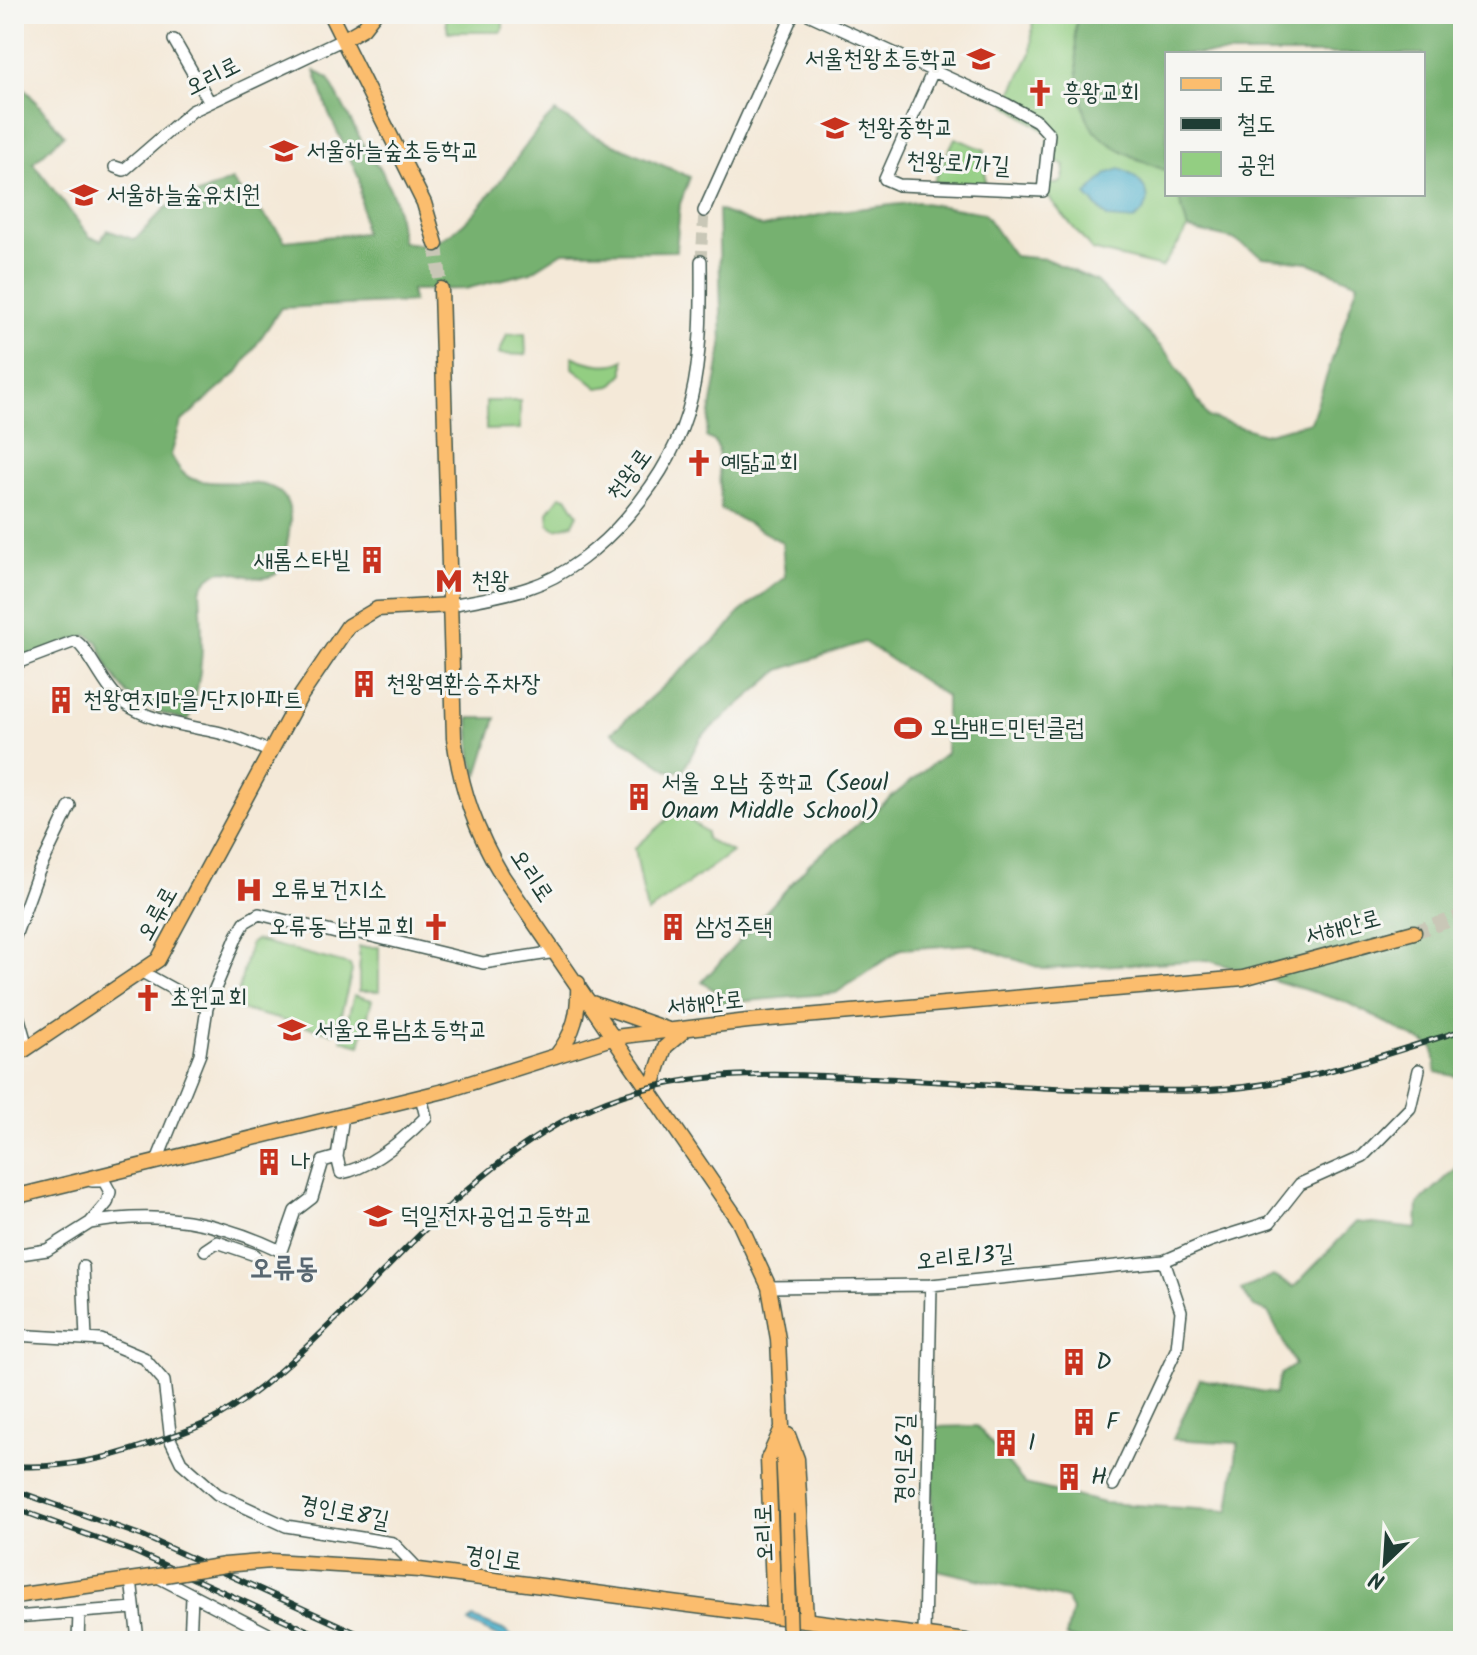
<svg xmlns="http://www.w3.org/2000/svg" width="1477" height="1655" font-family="Kalam,'Poor Story',sans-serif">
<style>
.green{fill:#93ce82;stroke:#59865b;stroke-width:2}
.forest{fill:#76b170;stroke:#4a7752;stroke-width:2}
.water{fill:#4cafcb;stroke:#367680;stroke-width:2}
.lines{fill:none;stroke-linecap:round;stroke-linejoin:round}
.minor-tunnel{stroke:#c9c7b7;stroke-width:11;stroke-dasharray:11 5.5;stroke-linecap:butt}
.major-tunnel{stroke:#c9c7b7;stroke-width:14;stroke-dasharray:14 7;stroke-linecap:butt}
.minor-casing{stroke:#3f574d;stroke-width:14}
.major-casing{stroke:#3f574d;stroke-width:17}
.minor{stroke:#fff;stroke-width:11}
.major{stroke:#fbbd6e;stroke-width:14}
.rail-casing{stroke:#1f3d34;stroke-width:6}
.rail{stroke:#f6f6f2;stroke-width:3;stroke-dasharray:9;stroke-linecap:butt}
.major-bridge-casing{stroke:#3f574d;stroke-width:17;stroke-linecap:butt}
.major-bridge{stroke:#fbbd6e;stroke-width:14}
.labels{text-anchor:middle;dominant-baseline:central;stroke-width:6;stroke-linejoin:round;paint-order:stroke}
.poi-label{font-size:24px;fill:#1f3d34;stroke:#f6f6f2;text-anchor:start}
.street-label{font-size:24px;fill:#1f3d34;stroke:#f6f6f2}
.quarter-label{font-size:28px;font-weight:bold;fill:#586771;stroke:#f6f6f2}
</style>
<rect width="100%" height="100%" fill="#f6f6f2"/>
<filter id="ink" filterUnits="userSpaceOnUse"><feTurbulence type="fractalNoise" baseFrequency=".0125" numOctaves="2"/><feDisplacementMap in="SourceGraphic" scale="16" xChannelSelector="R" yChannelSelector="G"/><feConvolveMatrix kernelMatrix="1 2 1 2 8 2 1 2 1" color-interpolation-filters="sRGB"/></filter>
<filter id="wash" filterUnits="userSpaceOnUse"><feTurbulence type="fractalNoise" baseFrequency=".006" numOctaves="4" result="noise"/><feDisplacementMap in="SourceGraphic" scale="32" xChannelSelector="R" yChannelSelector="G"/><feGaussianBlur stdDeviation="1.8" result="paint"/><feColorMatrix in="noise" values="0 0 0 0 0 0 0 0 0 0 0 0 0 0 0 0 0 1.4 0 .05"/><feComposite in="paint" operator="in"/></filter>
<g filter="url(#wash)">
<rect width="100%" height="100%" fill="#f4e9d8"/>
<path class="green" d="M445,14h58v15l-3,3h-52z
M1033,14h45l-3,17 7,62 50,64 35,14v23h11l10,35 -26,38 -70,-17 -49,-59 1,-8 14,1 5,-4 2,-14 -19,-10 3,-22 -43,-30 25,-51z
M955,138l30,12v37l-52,-4z
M525,333l1,22 -27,-1 8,-20z
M572,356c14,7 39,13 52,4v13l-13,13 -13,2 -26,-21z
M486,401h34v28l-34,1z
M560,496l7,1 11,17 -5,10 -17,5 -7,-5 -1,-12z
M677,811l29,21v7l26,13 -85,61 -12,-65z
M255,940l95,25 2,6 -15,59 -5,3 -93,-24 -4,-4 15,-61z
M359,947h20v44h-20z
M354,995l18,5 -12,45 -18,-5z"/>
<path class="forest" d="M1077,14h386v1064l-27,-6 -2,-24 -88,-46 -139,-42 -164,9 -71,-25 -71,5 -65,44 -120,11 1,-12 -15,-10 108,-119 136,-110v-57l-82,-54 -84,28 -79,67 -18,34h-13l-58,-39 112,-100 15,-19 46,-36 -3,-35 -61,-33 -3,-60 -3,-7 -9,-5 16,-91 -4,-136 45,17 76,-16 79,-9 66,11 30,43 32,3 50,22 74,75 38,61 56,17 47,-12 47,-139 -51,-21 -44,-5 -30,-18 -45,-10 -10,-35h245v-140h-256v117c-21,-8 -64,-25 -76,-45 -13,-22 -18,-87 -14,-112z
M315,71l13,7 42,79 11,12 14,31 7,41c62,25 113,-96 153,-129l38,23 97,42 -10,27 -4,47 -113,1 -32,20 -66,17 -54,1 2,12 -132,6 -43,64 -57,50 -10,33c6,11 12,22 25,25 32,9 96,-13 94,41 -1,19 -4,36 -14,53 -29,16 -53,-25 -76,16 3,50 5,83 -12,131l-33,-10 -28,-17 -18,-25 -11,-27 -11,-7 -73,27v-586l50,59 -31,28 57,74 11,3 6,-10 28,10 30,-32 67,-28c15,23 39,37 53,61l79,-8 -5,-55 -30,-64z
M469,718h27l-18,57 -6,-15z
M1463,1162v479h-383l-14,-5 6,-26 -6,-11 -133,-30 -1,-142 45,-1 48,58 79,19 125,8 9,-68 -65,-4 27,-60 75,15 6,-20 14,-9 -27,-53 -14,-5 -13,-17 32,-14 21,11 62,-65 61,7 1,-25z"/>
<path class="water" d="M1120,169c23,10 41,31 14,51l-26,-2 -22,-23 22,-22z
M473,1618l30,12 14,11h-10l-38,-18z"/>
</g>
<g filter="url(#ink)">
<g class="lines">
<path class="minor-tunnel" d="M701,261l3,-50"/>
<path class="major-tunnel" d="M436,244l5,45
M1414,932l49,-16"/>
<g class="minor-casing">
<path id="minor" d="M808,14l198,90 31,17 12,13 -6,57 -144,-6 -14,-6 48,-108
M174,40l35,61
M115,167l9,3 68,-59 152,-72
M704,211l89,-197
M451,605c26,-5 52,-9 77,-17 38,-12 73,-41 99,-71 72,-84 75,-149 74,-256
M14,664l61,-23c14,7 29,48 49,62 28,19 56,21 87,28 20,3 40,13 58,20
M14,939l24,-66 32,-67
M142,972l65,36
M14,982l2,26 11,39
M337,1157l4,16c30,-5 64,-35 85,-56l-5,-20
M156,1163l44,-109 7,-46 30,-72 8,-14 14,-8 77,19 19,-1 128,31 73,-11
M92,1181h12l6,11 -3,11 -17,20c69,-13 128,-2 191,28l14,-40 17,-13 11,-37 14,-4 6,-41
M205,1250l12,-8 38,13
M14,1255l33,-5 43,-27
M83,1267l3,72
M769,1287l162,-2 233,-24 46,-20 60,-19 30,-38 63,-28 47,-48 9,-38
M14,1335l87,5 43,18 20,23 7,60 10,21 36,32 69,32 107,17 26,27
M1113,1485l64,-137 4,-37 -17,-50
M156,1576l126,65
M131,1579l7,61 3,1
M14,1617l120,-9
M924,1634l7,-349
M78,1641l1,-28
M190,1641l2,-44"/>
</g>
<g class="major-casing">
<path id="major" d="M330,14l94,189 12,41
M344,39l19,-11 11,-14
M441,289l13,449c7,52 22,94 49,139l235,343 31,67 9,52 8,175
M592,1003l74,26
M556,1056c19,-24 23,-43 22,-73
M14,1057l144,-97 142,-263 48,-71 29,-17 74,-4
M651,1089l14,-42 20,-17
M14,1197l434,-107 167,-53 133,-16 495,-43 171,-46
M788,1435l9,24 9,160
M225,1565l46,-4 148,9 547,71
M14,1596l151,-21
M774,1616l-6,-157 14,-31"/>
</g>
<use href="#minor" class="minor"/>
<use href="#major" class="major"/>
<g class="rail-casing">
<path id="rail" d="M14,1466c46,3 89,-6 132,-21 20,-7 41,-13 60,-22 41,-20 74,-52 107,-82 87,-81 168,-186 279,-234 91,-40 185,-33 282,-29 111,5 224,16 334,12 90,-4 170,-33 255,-60
M14,1490l129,46 231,105
M14,1508l121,44 196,89"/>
</g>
<use href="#rail" class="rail"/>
<g class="major-bridge-casing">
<path id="major-bridge" d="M786,1514l4,127
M165,1575l60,-10"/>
</g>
<use href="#major-bridge" class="major-bridge"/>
</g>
</g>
<defs>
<g id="school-bare" transform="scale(2.16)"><path d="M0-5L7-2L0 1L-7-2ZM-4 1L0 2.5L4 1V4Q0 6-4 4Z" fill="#c8321e" stroke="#f6f6f2" stroke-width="2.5" paint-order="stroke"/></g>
<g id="church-bare" transform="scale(2.16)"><path d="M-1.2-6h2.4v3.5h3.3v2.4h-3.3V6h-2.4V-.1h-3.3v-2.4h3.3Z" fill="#c8321e" stroke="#f6f6f2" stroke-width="2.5" paint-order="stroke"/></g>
<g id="building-bare" transform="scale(2.16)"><path d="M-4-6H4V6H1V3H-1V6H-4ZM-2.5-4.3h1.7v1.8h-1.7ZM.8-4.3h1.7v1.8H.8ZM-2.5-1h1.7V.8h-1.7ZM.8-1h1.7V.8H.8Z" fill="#c8321e" stroke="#f6f6f2" stroke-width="2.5" paint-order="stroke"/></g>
<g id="metro-bare" transform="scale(2.16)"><path d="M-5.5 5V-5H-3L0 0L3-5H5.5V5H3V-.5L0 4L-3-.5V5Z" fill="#c8321e" stroke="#f6f6f2" stroke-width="2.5" paint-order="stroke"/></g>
<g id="stadium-bare" transform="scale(2.16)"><path d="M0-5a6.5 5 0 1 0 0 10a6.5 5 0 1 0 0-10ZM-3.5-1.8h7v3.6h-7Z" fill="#c8321e" stroke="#f6f6f2" stroke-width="2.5" paint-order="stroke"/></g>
<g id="hospital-bare" transform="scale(2.16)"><path d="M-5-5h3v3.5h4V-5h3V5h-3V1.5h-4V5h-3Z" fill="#c8321e" stroke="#f6f6f2" stroke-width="2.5" paint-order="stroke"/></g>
</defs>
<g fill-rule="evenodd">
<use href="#school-bare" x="981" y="59"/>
<use href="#church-bare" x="1040" y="93"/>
<use href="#school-bare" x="835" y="128"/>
<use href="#school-bare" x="284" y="151"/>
<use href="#school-bare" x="84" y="195"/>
<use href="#church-bare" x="699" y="463"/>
<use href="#building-bare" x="372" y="560"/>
<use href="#metro-bare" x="449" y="581"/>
<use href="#building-bare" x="364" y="684"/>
<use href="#building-bare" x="61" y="700"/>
<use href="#stadium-bare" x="908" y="728"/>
<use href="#building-bare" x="639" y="797"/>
<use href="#hospital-bare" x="249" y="890"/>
<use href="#church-bare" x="436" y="927"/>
<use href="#building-bare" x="673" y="927"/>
<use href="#church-bare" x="148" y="998"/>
<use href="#school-bare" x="292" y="1030"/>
<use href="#building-bare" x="269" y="1162"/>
<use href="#school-bare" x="378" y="1216"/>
<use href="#building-bare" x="1074" y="1362"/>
<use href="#building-bare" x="1084" y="1422"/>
<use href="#building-bare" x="1006" y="1443"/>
<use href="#building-bare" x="1069" y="1477"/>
</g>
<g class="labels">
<g class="poi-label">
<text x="959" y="59" text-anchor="end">서울천왕초등학교</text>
<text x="1062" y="93">흥왕교회</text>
<text x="857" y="128">천왕중학교</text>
<text x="306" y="151">서울하늘숲초등학교</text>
<text x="106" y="195">서울하늘숲유치원</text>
<text x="721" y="463">예닮교회</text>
<text x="350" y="560" text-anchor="end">새롬스타빌</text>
<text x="471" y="581">천왕</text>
<text x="386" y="684">천왕역환승주차장</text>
<text x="83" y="700">천왕연지마을1단지아파트</text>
<text x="930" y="728">오남배드민턴클럽</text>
<text x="661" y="783">서울 오남 중학교 (Seoul<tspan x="661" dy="28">Onam Middle School)</tspan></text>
<text x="271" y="890">오류보건지소</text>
<text x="414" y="927" text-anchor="end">오류동 남부교회</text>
<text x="695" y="927">삼성주택</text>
<text x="170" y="998">초원교회</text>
<text x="314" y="1030">서울오류남초등학교</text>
<text x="291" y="1162">나</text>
<text x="400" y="1216">덕일전자공업고등학교</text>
<text x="1096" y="1362">D</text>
<text x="1106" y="1422">F</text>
<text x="1028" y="1443">I</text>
<text x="1091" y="1477">H</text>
</g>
<g class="street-label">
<text transform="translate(213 77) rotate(-27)">오리로</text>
<text transform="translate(958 164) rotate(3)">천왕로1가길</text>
<text transform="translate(630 475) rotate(-54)">천왕로</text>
<text transform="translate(531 876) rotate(56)">오리로</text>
<text transform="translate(158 914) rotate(-61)">오류로</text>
<text transform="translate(1343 928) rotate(-15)">서해안로</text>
<text transform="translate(705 1004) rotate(-6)">서해안로</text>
<text transform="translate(965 1258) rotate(-5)">오리로13길</text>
<text transform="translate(905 1459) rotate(-89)">경인로6길</text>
<text transform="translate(344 1513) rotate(11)">경인로8길</text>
<text transform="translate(765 1533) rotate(-92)">오리로</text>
<text transform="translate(493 1559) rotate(8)">경인로</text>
</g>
<g class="quarter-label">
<text x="284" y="1269">오류동</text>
</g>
</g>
<rect width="1477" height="1655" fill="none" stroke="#f6f6f2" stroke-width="48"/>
<rect x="1165" y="52" width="260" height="144" fill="#f6f6f2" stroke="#a0aca6" stroke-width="2"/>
<rect x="1181" y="78" width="40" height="12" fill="#fbbd6e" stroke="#a0aca6" stroke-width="2"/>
<text x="1237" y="92" font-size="24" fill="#1f3d34">도로</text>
<rect x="1181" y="118" width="40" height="12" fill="#1f3d34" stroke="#a0aca6" stroke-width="2"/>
<text x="1237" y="132" font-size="24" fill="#1f3d34">철도</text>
<rect x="1181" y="152" width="40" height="24" fill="#93ce82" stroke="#a0aca6" stroke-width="2"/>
<text x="1237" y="172" font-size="24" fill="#1f3d34">공원</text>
<g transform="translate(1385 1563) rotate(205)" stroke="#f6f6f2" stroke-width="6" paint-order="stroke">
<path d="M0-6L14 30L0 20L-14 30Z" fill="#1f3d34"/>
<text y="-12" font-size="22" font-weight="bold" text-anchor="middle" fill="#1f3d34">N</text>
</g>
</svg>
